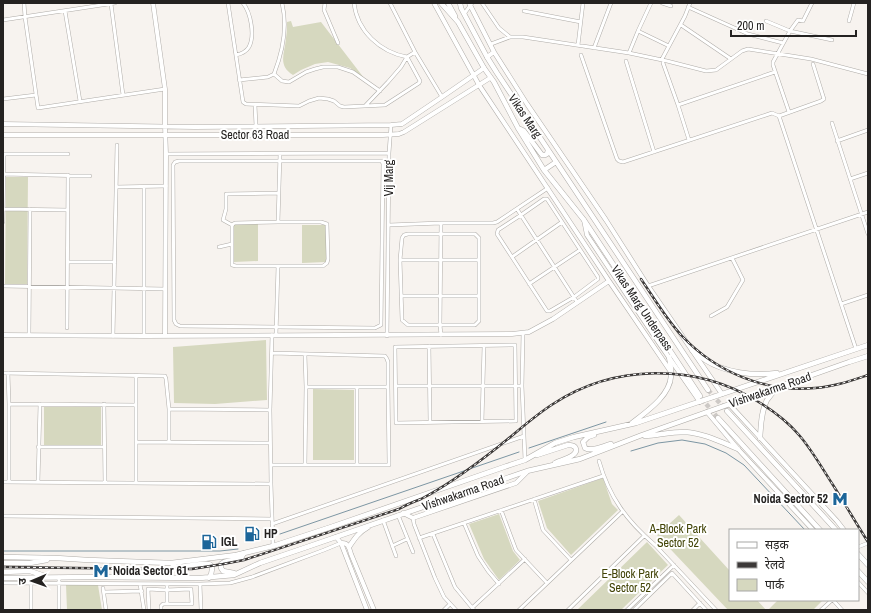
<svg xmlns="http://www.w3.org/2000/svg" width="871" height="613" font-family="'Archivo Narrow','Noto Sans Devanagari',sans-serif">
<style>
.green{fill:#d6d8bf}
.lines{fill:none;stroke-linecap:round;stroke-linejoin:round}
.stream{stroke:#7d96a3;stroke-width:1}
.secondary-tunnel{stroke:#cdc9c6;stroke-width:4.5;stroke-dasharray:4.5 2;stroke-linecap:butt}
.minor-casing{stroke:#afaca8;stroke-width:4}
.tertiary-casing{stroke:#afaca8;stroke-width:5}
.secondary-casing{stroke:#afaca8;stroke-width:5.5}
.minor{stroke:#fff;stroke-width:3}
.tertiary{stroke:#fff;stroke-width:4}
.secondary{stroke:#fff;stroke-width:4.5}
.rail-casing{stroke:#3c3938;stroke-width:2.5}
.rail{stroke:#fff;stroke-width:1;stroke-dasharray:3;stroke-linecap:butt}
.labels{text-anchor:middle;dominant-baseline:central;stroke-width:4;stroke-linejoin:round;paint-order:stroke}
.street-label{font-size:12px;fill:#242221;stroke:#fff}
.poi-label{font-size:12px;font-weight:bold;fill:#242221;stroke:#fff;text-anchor:start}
.park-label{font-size:12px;fill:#424407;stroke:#fff}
</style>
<rect width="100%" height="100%" fill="#f7f3ef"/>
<path class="green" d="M291,21l2,6 28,-5 43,56 -14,-10 -22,-6 -13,2 -14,6 -8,5c-16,-10 -8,-22 -7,-37 1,-6 1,-11 1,-16z
M6,177h22l-1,107h-22z
M233,224h25v37l-24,1z
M302,225h24v37l-24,1z
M266,340l1,60 -52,4 -41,-1 -1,-56z
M313,389l41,1v70h-41z
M44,407h57v38h-57z
M603,478l9,26 6,6 -47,45 -24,-27 -9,-27z
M499,514l14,37 7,9 -21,20 -15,-21 -15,-35z
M679,515l51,56v29h27l9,10h-38l-71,-75z
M647,542l21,23 -47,45h-44z
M66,585h32l4,25h-35z
M778,600h45l-10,10h-45z"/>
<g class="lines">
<path class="stream" d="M529,448l77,-26
M631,451l27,-8 24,-3 23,4 21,9 18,12 61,65
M280,534l239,-82
M3,551h217l18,-2"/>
<path class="secondary-tunnel" d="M708,390l19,21
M702,399l16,19"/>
<g class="minor-casing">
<path id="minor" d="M24,3l1,14 13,91 127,-19
M228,3l15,99 3,2 53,2 10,-5 10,-3 9,1 6,2 6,5 4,1 41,-2 34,-22 1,-2 -13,-24
M325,3l-1,7 14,33
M354,3c3,28 26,49 53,54
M390,3l25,49 27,45
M482,3l17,25 11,9h13l106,16 38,8 39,10 10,-1 26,-19 6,-2 63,10 57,15
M662,3l9,3
M111,4l12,91
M688,7l60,27 35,9
M65,11l15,90
M524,11l57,11
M464,14l8,-11
M3,20l112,-17
M766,21l24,10 42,9
M849,21l5,-18
M681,25l50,34
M638,31l31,15
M491,44l19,-7
M578,45l5,-42
M594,48l17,-45
M629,53l9,-22 13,-28
M236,55c5,-1 10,-3 13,-8 6,-11 2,-34 -6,-44
M581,55l36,104 2,2 4,1 146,-48 3,-1 7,3 42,-15 3,-2 -1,-3 -10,-32
M662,59l23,-43 5,-13
M626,61l28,91
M663,63l15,42 11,35
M274,74l8,7 7,1 17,-10 9,-3 8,-2h15l15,5 27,19
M239,80l29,-3 6,-3c9,-23 14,-46 8,-71
M3,99l33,-4
M255,105l1,21
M678,105l97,-33
M365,106l23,-24 13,-15 6,-10 8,-5
M789,112l-16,-47v-3l17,-31 8,-11 5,1 9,-18
M779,116l77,233
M832,123l36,111
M837,141l31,-11
M166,154l223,-1
M179,161h203l1,3 -2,161 -6,3 -195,-2 -4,-2 -2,-4 -1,-155 2,-3z
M3,174l87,2
M850,179l18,-6
M116,187l50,-1
M544,199h3l51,78v2l-24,18 -24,14h-3l-50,-77 1,-4 23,-15z
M3,209l65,1
M517,209l60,93
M3,222l1,-68h64
M278,222h43l6,2 1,35 -1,4 -4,3h-87l-4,-1v-39l1,-2 2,-1z
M278,222l2,-68
M441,223l-1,102 1,10
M232,225l-9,-5 3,-11v-15l53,-1
M389,225l52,-2h52l4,-1 51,-34
M408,234h67l4,4v83l-4,4h-67l-6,-5 -2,-60 2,-22 2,-3z
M219,247l13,-3
M512,257l50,-35
M400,260h79
M68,262h47
M529,284l51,-34
M3,286l162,3
M648,286l220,-74
M401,296h78
M841,304l27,-9
M711,316l16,-9 16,-27 -11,-22
M67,328l1,-153
M523,333l-1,53 3,74
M29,335l1,-126
M272,335l-2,75 1,74 2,62
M276,335l2,-69
M113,336l4,-191
M144,336v-149
M387,336l2,-183 2,-28
M515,345l1,76 -120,2 -1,-76z
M429,346l1,76
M3,373l162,3 1,3 3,30v33
M8,373l1,31v78
M136,375v107
M396,386h126
M306,387h82
M9,404l127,1
M104,404l1,79
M169,409l101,1
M482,421l2,-75
M136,442l134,1
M38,447h66
M599,461c10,36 28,60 56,84l61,65
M271,465h118v-3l-1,-75v-25l-1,-3 -2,-3 -113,-3
M305,465l1,-78 -1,-32
M357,465v-77
M3,482l268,2
M38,482l2,-78
M534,499l9,31 28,30
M501,510l15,40 31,33
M398,515l15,37
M3,516l269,3
M413,518l1,6 21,54 9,19 12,13
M383,520l13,36
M464,523l14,33 10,15 11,13
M272,524l252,-88
M433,534l22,53 19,23
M419,538l184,-62
M392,546l15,-7
M858,547l10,-4
M858,582l10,11
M3,583l197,1 30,-1 22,-6 72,-27 17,-7
M140,584l4,26
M200,584l1,26
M103,588l3,22
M104,592l38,-1
M833,600l9,10
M472,608l53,-49
M31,610v-27
M59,610v-33
M149,610l-1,-21 18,1 25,-1 1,15h-25
M161,610v-4l2,-2h4v-20
M444,610l6,-6
M519,610l103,-98
M568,610l76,-74
M627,610l47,-45
M634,610l38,-37 34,37
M693,610l7,-7
M821,610l11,-10"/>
</g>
<g class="tertiary-casing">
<path id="tertiary" d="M153,3l12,86v37l1,28 -1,181
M434,3l45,82 130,196 62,91
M469,3l25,49 -7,5
M494,52l33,52 79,116 42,66 74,108
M3,124l192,3 196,-2 11,-1 40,-27 42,-29
M3,135h380l16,-1 5,-2 86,-54
M584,220l3,15 72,108 41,59
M3,335l141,1 368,-2 17,-2 24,-13 56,-38
M729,404l108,117 7,9
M707,412l31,37 75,81
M403,513l10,5 97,-33 6,-2 11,-11
M336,537l5,6 26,67
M341,543c7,-1 8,4 10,11l23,56"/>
</g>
<g class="secondary-casing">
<path id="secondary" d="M441,3l17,19 26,46 10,14 24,46 26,42 40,50 116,176
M448,3l7,13
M460,3l1,5 26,49 10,16 211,317
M518,128l6,3 18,24h3l2,-1 1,-4
M544,170l12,-8
M692,350c5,4 9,7 13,10 21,13 48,16 72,13
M727,411l109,119
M718,418l102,112
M632,423c14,-11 38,-27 39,-47 1,-6 -1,-13 -2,-19
M594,435l-6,2 -5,5 2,6c7,4 18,-2 26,-4
M645,436c13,-1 26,-4 40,-4 18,1 36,10 53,17
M760,438c1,-12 1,-27 7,-38 3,-4 7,-9 10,-13
M537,455l31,-10c3,0 5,0 7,2 6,9 -15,13 -20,16
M349,547c6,-9 10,-15 19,-20
M858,554l10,11
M3,557l53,1 32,2 83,3 65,-8 37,-9 58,-19 173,-60 21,-7 30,-17 19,-6 62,-14 232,-78
M3,563h27l17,-3
M171,563l4,4h3c6,0 27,-5 31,-3 3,1 3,3 3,5 0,4 -1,6 -3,9
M858,571l10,11
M3,572l27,-1 15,5
M234,573l-11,-2 -2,-3v-4l3,-2 17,-4 3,-5
M3,578l90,-1 107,1 34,-3 26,-12 47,-16 200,-69 20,-7 53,-12 62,-24 207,-73 19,-6"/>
</g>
<use href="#minor" class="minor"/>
<use href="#tertiary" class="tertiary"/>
<use href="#secondary" class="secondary"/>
<g class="rail-casing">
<path id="rail" d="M641,279c13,19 25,40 41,57 34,36 84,57 133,52 18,-1 35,-7 53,-13
M3,567l147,2h42l31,-5 21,-4 155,-51c7,-4 14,-7 22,-10 26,-13 54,-34 77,-52 19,-15 36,-31 55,-43 61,-40 142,-41 204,-3 15,9 30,20 42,34 13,15 23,33 34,50 12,19 23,38 35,57"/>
</g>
<use href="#rail" class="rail"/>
</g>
<defs>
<g id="metro-bare" transform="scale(1.2)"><path d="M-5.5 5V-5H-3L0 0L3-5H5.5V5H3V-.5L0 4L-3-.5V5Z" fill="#1c6599" stroke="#fff" stroke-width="2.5" paint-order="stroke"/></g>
<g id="fuel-bare" transform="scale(1.2)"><path d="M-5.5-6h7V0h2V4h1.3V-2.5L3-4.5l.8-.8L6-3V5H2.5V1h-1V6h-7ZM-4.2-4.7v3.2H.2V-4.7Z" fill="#1c6599" stroke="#fff" stroke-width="2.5" paint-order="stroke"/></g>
</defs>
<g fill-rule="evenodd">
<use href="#metro-bare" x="840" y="499"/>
<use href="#fuel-bare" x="252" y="534"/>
<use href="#fuel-bare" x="209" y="542"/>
<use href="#metro-bare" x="101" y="571"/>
</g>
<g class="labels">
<g class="street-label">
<text transform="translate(525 116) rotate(56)">Vikas Marg</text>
<text x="255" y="135">Sector 63 Road</text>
<text transform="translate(389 178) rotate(-90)">Vij Marg</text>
<text transform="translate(642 308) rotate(56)">Vikas Marg Underpass</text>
<text transform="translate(770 390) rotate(-19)">Vishwakarma Road</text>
<text transform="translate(463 493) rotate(-19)">Vishwakarma Road</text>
</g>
<g class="poi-label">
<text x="828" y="499" text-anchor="end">Noida Sector 52</text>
<text x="264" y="534">HP</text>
<text x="221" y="542">IGL</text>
<text x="113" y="571">Noida Sector 61</text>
</g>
<g class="park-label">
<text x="678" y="529">A-Block Park<tspan x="678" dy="14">Sector 52</tspan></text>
<text x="630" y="574">E-Block Park<tspan x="630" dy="14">Sector 52</tspan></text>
</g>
</g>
<rect width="871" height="613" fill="none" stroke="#242221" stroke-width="8"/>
<rect x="729" y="529" width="130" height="72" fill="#ffffff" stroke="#a7a7a6"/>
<rect x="737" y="542" width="20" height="6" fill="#ffffff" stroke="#a7a7a6"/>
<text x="765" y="549" font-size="12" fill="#242221">सड़क</text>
<rect x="737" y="562" width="20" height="6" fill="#3c3938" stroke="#a7a7a6"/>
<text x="765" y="569" font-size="12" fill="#242221">रेलवे</text>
<rect x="737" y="579" width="20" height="12" fill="#d6d8bf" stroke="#a7a7a6"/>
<text x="765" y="589" font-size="12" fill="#242221">पार्क</text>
<g transform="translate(32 581) rotate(268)" stroke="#ffffff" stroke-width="3" paint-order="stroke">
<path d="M0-3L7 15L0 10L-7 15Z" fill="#242221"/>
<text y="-6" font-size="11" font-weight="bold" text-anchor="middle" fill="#242221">उ</text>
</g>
<path d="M731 30v6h125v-6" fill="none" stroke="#242221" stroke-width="2"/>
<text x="737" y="30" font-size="12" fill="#242221" stroke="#ffffff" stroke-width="3" paint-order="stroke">200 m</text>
</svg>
